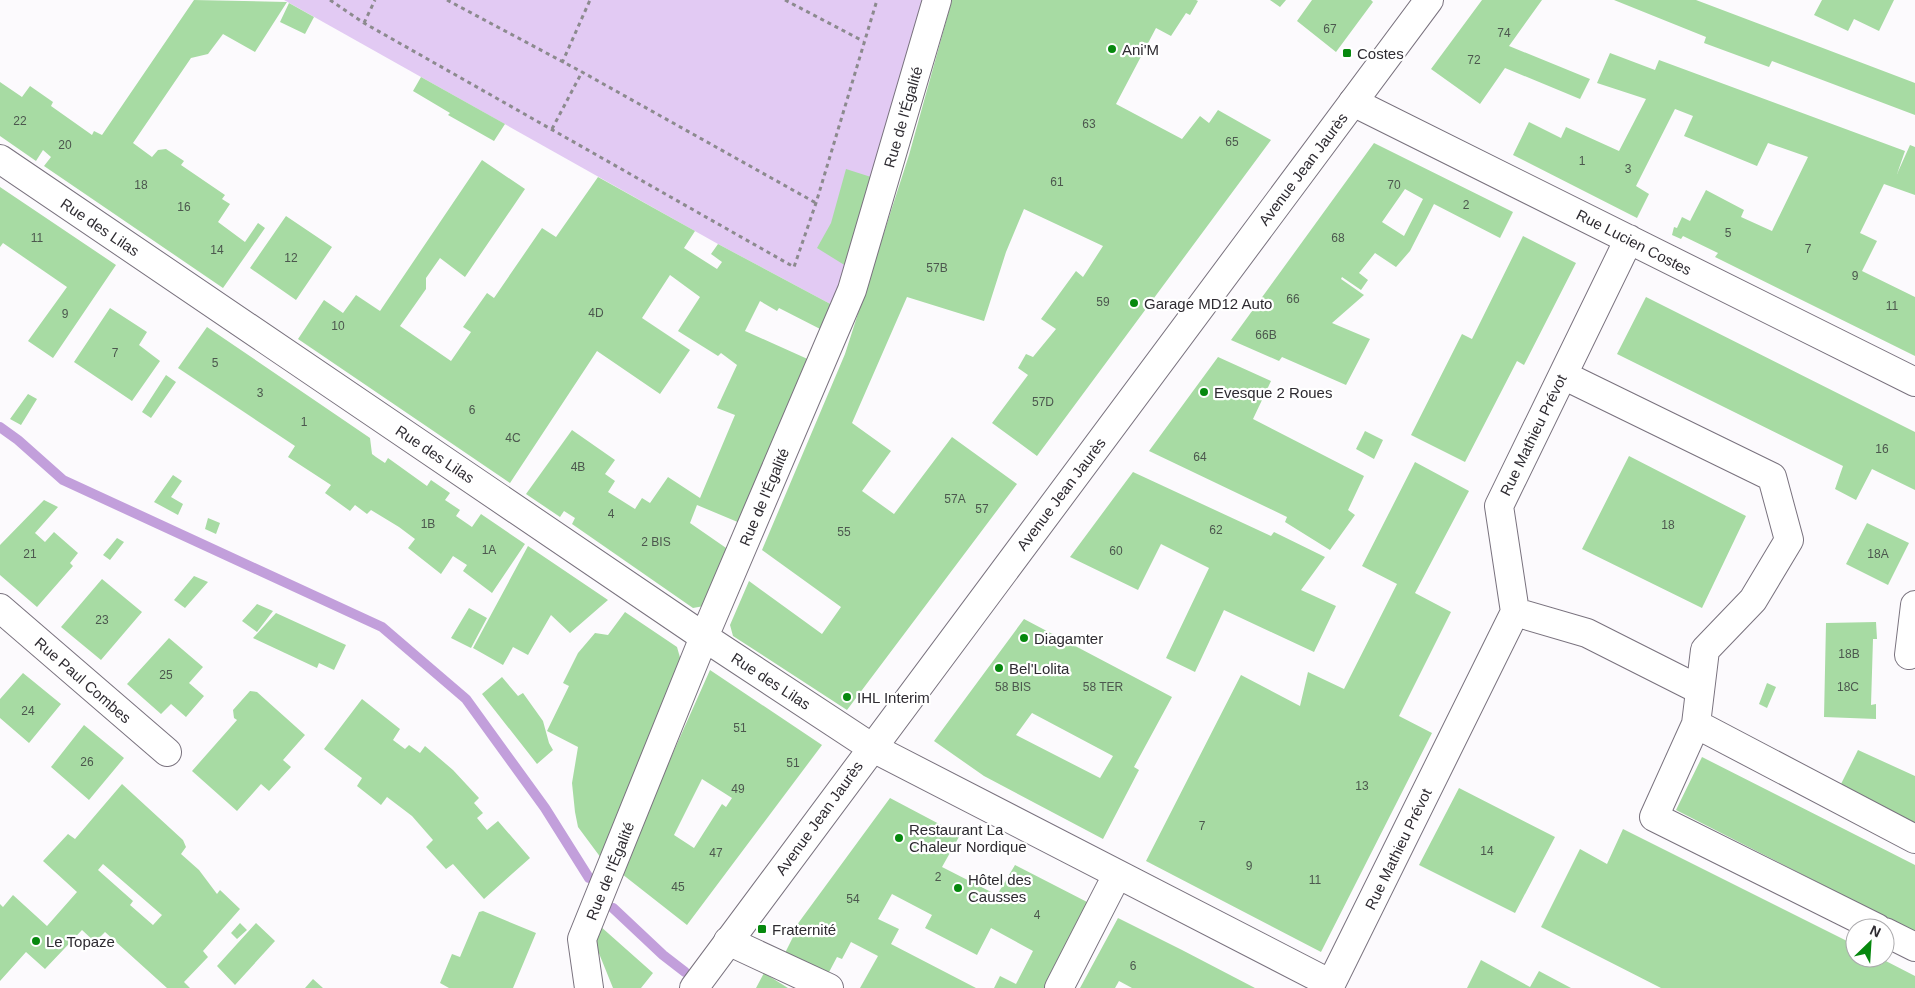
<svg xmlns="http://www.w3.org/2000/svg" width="1915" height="988" font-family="Arial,sans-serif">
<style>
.green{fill:#e2caf3}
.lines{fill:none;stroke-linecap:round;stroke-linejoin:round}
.stream{stroke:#c29fdb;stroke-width:10}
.building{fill:#a7dba3;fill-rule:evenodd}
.minor-casing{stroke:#79727e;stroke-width:30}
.major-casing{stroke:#79727e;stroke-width:30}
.path{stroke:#8c8a8e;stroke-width:3;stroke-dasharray:4 4;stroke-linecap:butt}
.minor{stroke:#fff;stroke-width:28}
.major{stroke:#fff;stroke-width:28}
.poi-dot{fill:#06880e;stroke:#fff;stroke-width:2}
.labels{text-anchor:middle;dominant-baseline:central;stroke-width:4.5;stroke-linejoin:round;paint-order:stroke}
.number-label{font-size:12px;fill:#4c574e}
.poi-label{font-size:15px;fill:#2e2b31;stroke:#fff;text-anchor:start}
.street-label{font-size:15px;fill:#2e2b31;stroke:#fff}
</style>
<rect width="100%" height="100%" fill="#fcfafd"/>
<path class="green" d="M284,0h638l-86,307 -118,-63z"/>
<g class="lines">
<path class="stream" d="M0,427l18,13 45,40 319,147 84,72 79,109 44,70
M613,908l50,47 22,17"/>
</g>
<path class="building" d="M194,0l93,2 -32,50 -32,-18 -15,20 -17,4 -58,85 19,14 6,-7 8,-1 18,12 -3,4 44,30 -3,4 8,5 -12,18 27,20 13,-19 7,5 -42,60 -179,-122 7,-9 -8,-7 -7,11 -36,-25v-54l22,15 8,-11 23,16 -2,4 41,29 2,-4 8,4z
M952,0h244l2,1 -8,14 -4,-2 -15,23 -15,-8 -40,76 66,35 18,-23 9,7 9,-13 53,30 -234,316 -45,-33 36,-48 -10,-7 8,-14 7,3 23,-28 -15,-10 35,-48 7,6 20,-31 -79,-37 -18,43 -22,69 -77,-24 -55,126 39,28 -29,40 32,23 58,-77 65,47 -170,226 -114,-74 -3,-11 19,-44 73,53 19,-27 -79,-57 83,-196 64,-199z
M1270,0h16l-6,7z
M1312,0h59l2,2 -37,50 -39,-31z
M1482,0h60l-33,46 81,33 -10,20 -75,-31 -25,36 -49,-35z
M1614,0h82l219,83v32l-143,-54 -3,6 -65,-24 2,-6z
M1822,0h72l-15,31 -25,-12 -6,12 -34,-16z
M289,3l25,14 -9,17 -25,-12z
M1610,53l45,17 4,-10 246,91 -8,23 13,-29 5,2v48l-31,-11 -24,49 17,8 -15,30 53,26v59l-200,-99 3,-4 -35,-17 -2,3 -9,-4 2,-8 3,1 5,-11 8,4 16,-31 38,20 -3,7 31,14 36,-74 -40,-14 -11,23 -73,-30 9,-20 -18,-7 -39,77 13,8 -12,24 -124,-63 16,-33 32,16 5,-11 53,24 27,-52 -49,-16z
M421,77l84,47 -11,17 -46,-26 2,-2 -37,-22z
M1374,143l139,69 -13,26 -66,-34 -24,47 -14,16 -21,-14 -16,20 9,7 -7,10 -19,-13 -1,2 23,16 -32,28 38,16 -24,46 -64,-28 -3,4 -48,-21zM1405,189l18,10 -19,37 -22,-14z
M482,160l43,29 -60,88 -25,-19 -14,20v11l-26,37 51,35 20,-29 -8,-5 24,-34 7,5 48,-70 14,9 42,-60 97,54 -11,17 33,21 5,-7 -11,-8 7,-10 118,63 -10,25 -47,-24 -2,3 -17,-10 -15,30 67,30 -72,162 -43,-18 -7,18 39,27 -25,56 -11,2 -121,-84 3,-6 -11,-7 -4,6 -34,-23 46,-64 43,30 -10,14 10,7 -7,11 27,17 7,-11 8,5 18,-26 32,21 35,-83 -18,-7 20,-43 -16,-12 -3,3 -40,-25 22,-34 -30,-22 -28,43 48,32 -30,44 -63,-43 -87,132 -212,-144 26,-39 19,13 13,-18 24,16z
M846,169l25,8 -25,89 -29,-18 14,-25z
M0,187l116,78 -63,93 -25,-17 39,-54 -64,-44 -3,4z
M286,216l46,31 -36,53 -46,-32z
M1523,236l53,27 -52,102 -7,-4 -52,101 -54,-27 51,-101 10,5z
M1646,297l269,135v58l-43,-21 -16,31 -21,-11 8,-23 -226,-112z
M110,308l37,24 -8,13 21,16 -28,40 -58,-39z
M207,327l163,111 2,16 4,3 9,6 3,-5 39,28 4,-6 19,13 -5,7 15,10 -4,6 16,11 9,-13 44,30 -33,49 -29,-22 4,-6 -14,-9 -12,18 -33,-26 7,-9 -16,-12 -28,-17 -4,4 -12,-9 -5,6 -25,-18 6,-8 -43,-28 7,-11 -117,-78z
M1218,357l53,24 -18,38 111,57 -16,34 7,5 -25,35 -45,-28 2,-5 -138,-66z
M166,375l10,7 -25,36 -9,-6z
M28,394l9,5 -16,26 -11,-6z
M1365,431l18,9 -9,19 -18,-10z
M1629,456l117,60 -44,92 -120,-59z
M1415,462l54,29 -54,102 36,19 -52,104 33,17 -111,219 -175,-91 95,-186 59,31 8,-34 36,17 53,-105 -35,-18z
M1133,472l138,64 3,-4 51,25 -24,33 35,16 -22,46 -90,-42 -29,62 -29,-14 43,-90 -48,-24 -23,46 -68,-33z
M173,475l9,6 -11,16 12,7 -5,11 -24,-13z
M44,500l14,7 -23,26 10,9 9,-10 24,21 -8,10 3,3 -36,41 -37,-32v-30z
M208,518l12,5 -4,11 -11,-5z
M1867,523l42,20 -21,42 -42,-21z
M117,538l7,4 -14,18 -7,-5z
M528,546l80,54 -38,33 -19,-18 -23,40 -15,-8 -10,18 -30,-17z
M194,576l14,6 -23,26 -11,-8z
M102,579l40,33 -41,48 -40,-33z
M257,604l16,7 -16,21 -15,-11z
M469,608l18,10 -16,30 -20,-10z
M625,612l52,35 4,14 -80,197 -23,-31 -3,-15 -3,-29 6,-36 -31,-16 22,-45 -6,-3 15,-30 17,-20 13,2z
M276,613l70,32 -12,25 -15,-7 -2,5 -64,-30z
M1024,619l148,78 -38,70 5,3 -36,69 -119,-63 -50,-35zM1032,713l81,43 -13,22 -84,-43z
M1876,622l1,17h-4l-2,66 5,-1v15l-52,-2 2,-94z
M169,638l34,29 -14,16 15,13 -18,21 -15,-13 -10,10 -34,-30z
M710,670l112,75 -135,180 -65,-51 34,-83zM702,779l30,19 -6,9 -4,-3 -28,44 -20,-13z
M23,673l38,31 -32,39 -29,-25v-19z
M502,677l16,19 5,-3 20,28 6,22 4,7 -16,14 -55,-70z
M1767,683l9,4 -9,21 -8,-4z
M250,691l7,1 48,43 -22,25 8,7 -22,24 -8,-7 -24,27 -45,-40 45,-51 -3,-2 -1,-8z
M362,699l38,30 -7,11 12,9 4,-4 11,8 5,-7 28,24 26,28 -5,5 9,10 -6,5 10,12 11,-9 32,37 -46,41 -31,-35 -7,5 -20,-22 7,-7 -21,-24 -25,-19 -6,8 -10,-8 -14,-11 5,-8 -38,-29z
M84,725l40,33 -35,42 -38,-33z
M1858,750l57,26v47l-75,-37z
M1702,757l213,108v67l-239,-122z
M122,784l61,56 3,7 -5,7 18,16 18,24 3,-4 20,19 -37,42 5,6 -24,25 6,6h-23l-62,-56 -10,10 -13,-12 -37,39 -19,-17 -26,29v-77l3,3 10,-12 34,31 30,-34 -34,-31 25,-27 7,5zM103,864l59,51 -9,10 -23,-20 3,-4 -35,-31z
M1459,788l96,49 -40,76 -96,-48z
M890,798l70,37 -18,32 55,28 18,-30 74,38 -43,85h-52l6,-12 16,8 17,-33 -42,-23 -14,27 -52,-27 7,-13 -40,-21 -14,25 21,10 -8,15 85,44h-116l18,-32 -27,-14 -9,17 -5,-2 -10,19 -43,-21 10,-20 -3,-2z
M1623,829l232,116v13h25l35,18v12h-254l-120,-61 39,-78 27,15z
M483,911l53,22 -23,55h-64l-9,-5 12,-29 8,3 19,-45z
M1118,918l64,32 73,38h-123l-13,-7 -4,7h-35z
M240,923l7,7 -10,9 -6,-6z
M256,923l19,18 -40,44 -18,-19z
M600,926l53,47 -12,15h-28l-19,-47z
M1481,960l49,27 9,-16 32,17h-104z
M764,973l24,15h-32z
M313,979l10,9h-18z"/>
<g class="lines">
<g class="minor-casing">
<path id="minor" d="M1353,102l562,280
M0,159l704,478 167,110 460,237 184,-372 -16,-106 130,-267
M1563,375l209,102 17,63 -36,60 -48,50 -9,74 -42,93 223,111
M0,608l167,144
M1515,612l72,21 113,57
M1909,655l6,-50
M1696,724l219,115
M1885,932l30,15
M728,941l101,47
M589,988l-7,-49 122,-302 148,-347 85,-290
M1059,988l58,-113"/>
</g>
<g class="major-casing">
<path id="major" d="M694,988l735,-988"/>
</g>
<path class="path" d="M330,0l34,23 430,244 22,-64 61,-203
M447,0l135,72 234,131
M785,0l78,41
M364,23l11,-23
M562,63l28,-63
M552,129l30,-57"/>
<use href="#minor" class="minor"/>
<use href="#major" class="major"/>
</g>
<g class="poi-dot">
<circle cx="1112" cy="49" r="5"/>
<rect x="1342" y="48" width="10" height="10" rx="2.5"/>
<circle cx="1134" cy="303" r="5"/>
<circle cx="1204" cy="392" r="5"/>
<circle cx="1024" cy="638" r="5"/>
<circle cx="999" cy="668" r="5"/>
<circle cx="847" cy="697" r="5"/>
<circle cx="899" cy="838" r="5"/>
<circle cx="958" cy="888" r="5"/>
<rect x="757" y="924" width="10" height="10" rx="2.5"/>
<circle cx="36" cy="941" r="5"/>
</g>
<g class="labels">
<g class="number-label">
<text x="1330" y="29">67</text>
<text x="1504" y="33">74</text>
<text x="1474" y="60">72</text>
<text x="20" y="121">22</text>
<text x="1089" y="124">63</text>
<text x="1232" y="142">65</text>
<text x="65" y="145">20</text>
<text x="1582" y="161">1</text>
<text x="1628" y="169">3</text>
<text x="1057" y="182">61</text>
<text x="141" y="185">18</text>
<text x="1394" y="185">70</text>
<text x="1466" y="205">2</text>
<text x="184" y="207">16</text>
<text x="1728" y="233">5</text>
<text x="37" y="238">11</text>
<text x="1338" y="238">68</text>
<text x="1808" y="249">7</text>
<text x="217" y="250">14</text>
<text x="291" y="258">12</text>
<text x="937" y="268">57B</text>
<text x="1855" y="276">9</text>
<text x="1293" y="299">66</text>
<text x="1103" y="302">59</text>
<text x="1892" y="306">11</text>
<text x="596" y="313">4D</text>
<text x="65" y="314">9</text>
<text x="338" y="326">10</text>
<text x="1266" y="335">66B</text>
<text x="115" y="353">7</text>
<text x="215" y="363">5</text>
<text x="260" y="393">3</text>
<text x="1043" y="402">57D</text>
<text x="472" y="410">6</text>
<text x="304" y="422">1</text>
<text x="513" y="438">4C</text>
<text x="1882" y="449">16</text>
<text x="1200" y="457">64</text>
<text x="578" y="467">4B</text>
<text x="955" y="499">57A</text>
<text x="982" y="509">57</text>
<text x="611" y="514">4</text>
<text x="428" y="524">1B</text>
<text x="1668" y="525">18</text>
<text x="1216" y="530">62</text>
<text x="844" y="532">55</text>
<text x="656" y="542">2 BIS</text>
<text x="489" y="550">1A</text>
<text x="1116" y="551">60</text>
<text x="30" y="554">21</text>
<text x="1878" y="554">18A</text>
<text x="102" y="620">23</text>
<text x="1849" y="654">18B</text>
<text x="166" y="675">25</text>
<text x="1013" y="687">58 BIS</text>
<text x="1103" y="687">58 TER</text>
<text x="1848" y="687">18C</text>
<text x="28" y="711">24</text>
<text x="740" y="728">51</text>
<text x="87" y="762">26</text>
<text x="793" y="763">51</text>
<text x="1362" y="786">13</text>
<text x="738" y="789">49</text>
<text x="1202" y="826">7</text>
<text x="1487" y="851">14</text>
<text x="716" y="853">47</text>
<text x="1249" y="866">9</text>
<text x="938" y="877">2</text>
<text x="1315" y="880">11</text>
<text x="678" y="887">45</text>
<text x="853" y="899">54</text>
<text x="1037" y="915">4</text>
<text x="1133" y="966">6</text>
</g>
<g class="poi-label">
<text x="1122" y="49">Ani'M</text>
<text x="1357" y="53">Costes</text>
<text x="1144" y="303">Garage MD12 Auto</text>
<text x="1214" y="392">Evesque 2 Roues</text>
<text x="1034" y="638">Diagamter</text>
<text x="1009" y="668">Bel'Lolita</text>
<text x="857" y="697">IHL Interim</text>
<text x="909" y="829">Restaurant La<tspan x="909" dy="17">Chaleur Nordique</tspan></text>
<text x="968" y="879">Hôtel des<tspan x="968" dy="17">Causses</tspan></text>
<text x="772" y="929">Fraternité</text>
<text x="46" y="941">Le Topaze</text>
</g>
<g class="street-label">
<text transform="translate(903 117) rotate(-74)">Rue de l'Égalité</text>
<text transform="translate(1303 169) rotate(-53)">Avenue Jean Jaurès</text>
<text transform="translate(100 227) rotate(34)">Rue des Lilas</text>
<text transform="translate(1634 242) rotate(27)">Rue Lucien Costes</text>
<text transform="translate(1533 435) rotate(-64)">Rue Mathieu Prévot</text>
<text transform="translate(435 454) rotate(34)">Rue des Lilas</text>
<text transform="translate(1061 494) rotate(-53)">Avenue Jean Jaurès</text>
<text transform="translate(764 497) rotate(-67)">Rue de l'Égalité</text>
<text transform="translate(83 680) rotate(41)">Rue Paul Combes</text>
<text transform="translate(771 681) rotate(33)">Rue des Lilas</text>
<text transform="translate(819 818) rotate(-54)">Avenue Jean Jaurès</text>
<text transform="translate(1398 849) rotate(-64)">Rue Mathieu Prévot</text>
<text transform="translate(610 871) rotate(-68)">Rue de l'Égalité</text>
</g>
</g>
<g transform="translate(1870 943) rotate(25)"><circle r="24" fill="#ffffff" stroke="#abaaad"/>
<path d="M0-4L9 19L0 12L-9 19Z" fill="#06880e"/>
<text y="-8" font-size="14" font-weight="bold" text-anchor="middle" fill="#2e2b31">N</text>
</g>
</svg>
